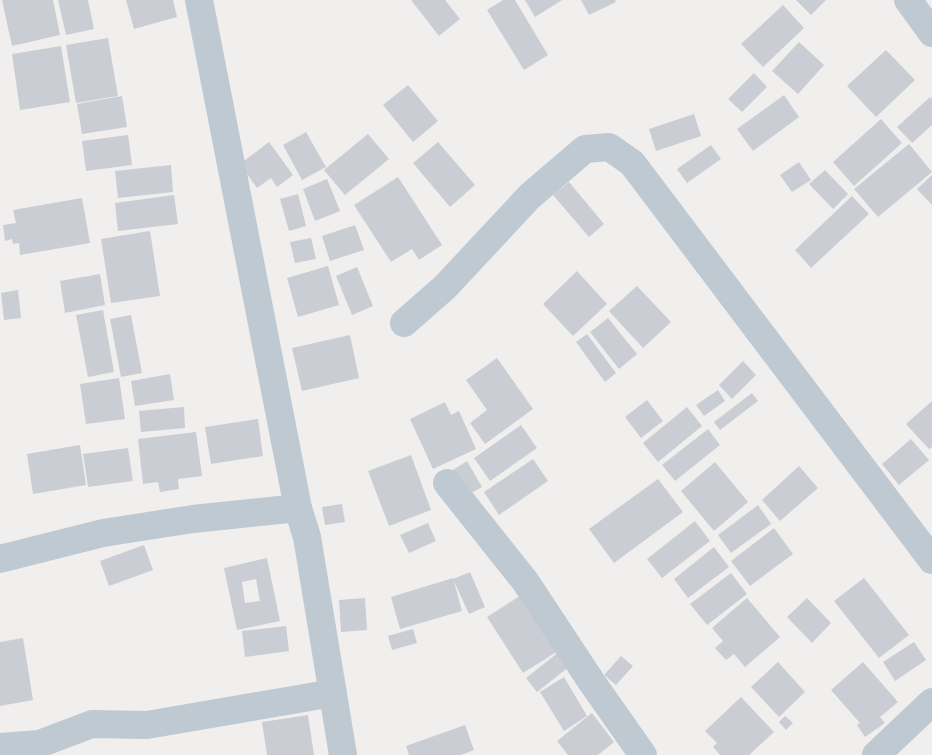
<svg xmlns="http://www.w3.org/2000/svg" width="932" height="755" font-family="'Titillium Web',sans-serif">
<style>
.building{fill:#cacdd3;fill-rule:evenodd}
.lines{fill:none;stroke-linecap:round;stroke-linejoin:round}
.minor{stroke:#bec9d1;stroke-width:28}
</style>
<rect width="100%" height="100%" fill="#f1eeee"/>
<path class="building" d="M2,0h51l7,35 -48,11z
M58,0h30l6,29 -28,6z
M126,0h47l4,17 -43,12z
M411,0h34l15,19 -21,17z
M503,0h12l33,55 -24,15 -37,-60z
M525,0h37l-27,17z
M581,0h34l1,2 -27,13z
M796,0h30l-15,15z
M783,5l21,23 -41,39 -22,-23z
M108,38l10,58 -42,7 -10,-58z
M799,42l25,23 -26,29 -26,-23z
M61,46l9,56 -50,8 -8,-56z
M886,50l29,30 -39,37 -29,-31z
M754,73l13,14 -25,25 -14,-13z
M408,85l30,36 -25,21 -30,-37z
M784,95l15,22 -46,34 -16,-22z
M122,96l5,31 -45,7 -5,-30z
M930,97l2,2v26l-20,18 -15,-16z
M694,114l7,22 -45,15 -7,-22z
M881,119l21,24 -48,43 -21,-24z
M306,132l20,35 -24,13 -19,-35z
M368,134l21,25 -44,36 -21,-25z
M128,135l4,30 -46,6 -4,-30z
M269,142l24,33 -16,12 -6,-9 -14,10 -17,-24z
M438,142l37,43 -25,22 -37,-44z
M909,144l23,28 -54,45 -24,-28z
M711,145l10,14 -34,24 -10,-14z
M799,162l12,18 -19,12 -12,-17z
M171,165l2,27 -55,6 -3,-27z
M825,170l23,24 -15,15 -24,-25z
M932,175v30l-15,-16z
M398,177l44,68 -23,15 -7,-11 -21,13 -37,-57z
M327,179l13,32 -25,10 -12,-32z
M569,182l35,42 -15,13 -36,-42z
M298,194l8,32 -17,5 -9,-32z
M174,195l4,29 -60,7 -3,-28z
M852,196l17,18 -58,54 -16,-18z
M82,198l8,45 -70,12 -1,-12 -6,1 -1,-5 -7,2 -2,-16 13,-2 -3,-13z
M355,225l9,25 -34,11 -8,-25z
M150,231l10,65 -49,7 -10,-64z
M311,238l5,21 -21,4 -5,-21z
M328,266l11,39 -41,12 -11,-39z
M357,267l16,39 -21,9 -16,-39z
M577,271l30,33 -34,32 -30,-32z
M100,274l5,31 -40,8 -5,-32z
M637,286l34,36 -28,26 -34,-37z
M18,290l3,28 -17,2 -3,-27z
M103,310l11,62 -26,5 -12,-62z
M131,315l11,58 -21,4 -11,-58z
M608,318l29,36 -18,15 -29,-37z
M587,334l29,39 -11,9 -29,-40z
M350,335l9,43 -57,13 -10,-43z
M497,358l36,51 -48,35 -15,-21 17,-13 -21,-30z
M743,361l13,14 -24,24 -13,-14z
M170,374l4,26 -39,6 -4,-25z
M119,378l6,41 -39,5 -6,-40z
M718,390l7,11 -21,15 -8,-11z
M752,393l6,8 -38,29 -6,-8z
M647,400l16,21 -22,17 -16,-21z
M932,401v46l-3,2 -23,-25z
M445,402l6,13 8,-4 17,38 -43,20 -23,-50z
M184,407l1,21 -44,4 -2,-21z
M687,407l15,19 -44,36 -15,-19z
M258,419l5,37 -52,8 -6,-37z
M521,425l16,23 -47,33 -16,-23z
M708,429l12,16 -45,36 -13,-16z
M196,432l6,44 -24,3 1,10 -19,3 -2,-10 -15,2 -5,-45z
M911,439l18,21 -30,25 -17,-21z
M80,445l6,40 -53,9 -6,-40z
M128,448l5,33 -45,6 -5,-33z
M411,455l20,55 -42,16 -21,-55z
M533,459l15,22 -49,34 -15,-23z
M467,461l15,26 -16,9 -15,-25z
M715,462l33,40 -34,29 -33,-40z
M799,466l19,22 -38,33 -18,-21z
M658,479l25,33 -69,51 -25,-34z
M342,504l3,18 -20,3 -3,-18z
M758,505l13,19 -40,29 -13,-18z
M695,521l15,20 -48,37 -15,-19z
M428,523l8,18 -27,12 -9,-18z
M774,528l19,26 -43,32 -19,-25z
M144,545l9,25 -44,16 -9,-25z
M714,547l15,20 -41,31 -14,-19z
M267,558l13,63 -43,9 -13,-62zM256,579l4,22 -15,2 -3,-21z
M470,572l15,35 -16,7 -16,-35z
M731,573l16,21 -40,31 -17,-21z
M453,578l9,33 -62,18 -9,-32z
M864,578l45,57 -30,23 -45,-57z
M523,594l35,57 -35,22 -36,-56z
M365,598l2,32 -26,2 -2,-32z
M747,598l33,39 -35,30 -11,-13 -8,6 -11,-12 8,-7 -11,-13z
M807,598l24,25 -19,20 -25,-26z
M286,626l3,25 -44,6 -3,-26z
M413,629l4,14 -25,7 -4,-14z
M23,638l10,62 -33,6v-64z
M914,642l12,18 -31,21 -12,-19z
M559,652l11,14 -33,26 -11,-14z
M621,656l12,10 -17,19 -12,-10z
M778,662l27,30 -26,25 -28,-30z
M863,662l35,40 -18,15 5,6 -20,14 -8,-12 3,-2 -29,-33z
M564,677l23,39 -23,15 -24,-39z
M741,697l33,35 -25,23h-29l-7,-8 4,-4 -12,-12z
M592,713l22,29 -16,13h-30l-11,-14z
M308,715l6,40h-47l-5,-33z
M785,716l8,7 -7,7 -7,-8z
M465,725l9,25 -13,5h-52l-3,-9z"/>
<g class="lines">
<path class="minor" d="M199,0l99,508 9,29 36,218
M908,0l24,33
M404,323l41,-36 85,-91 55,-47 24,-2 23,16 300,397
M447,483l78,98 66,100 52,74
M0,559l103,-26 90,-14 105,-11
M0,747l39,-3 53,-20 55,1 186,-32
M876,755l56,-53"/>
</g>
</svg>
